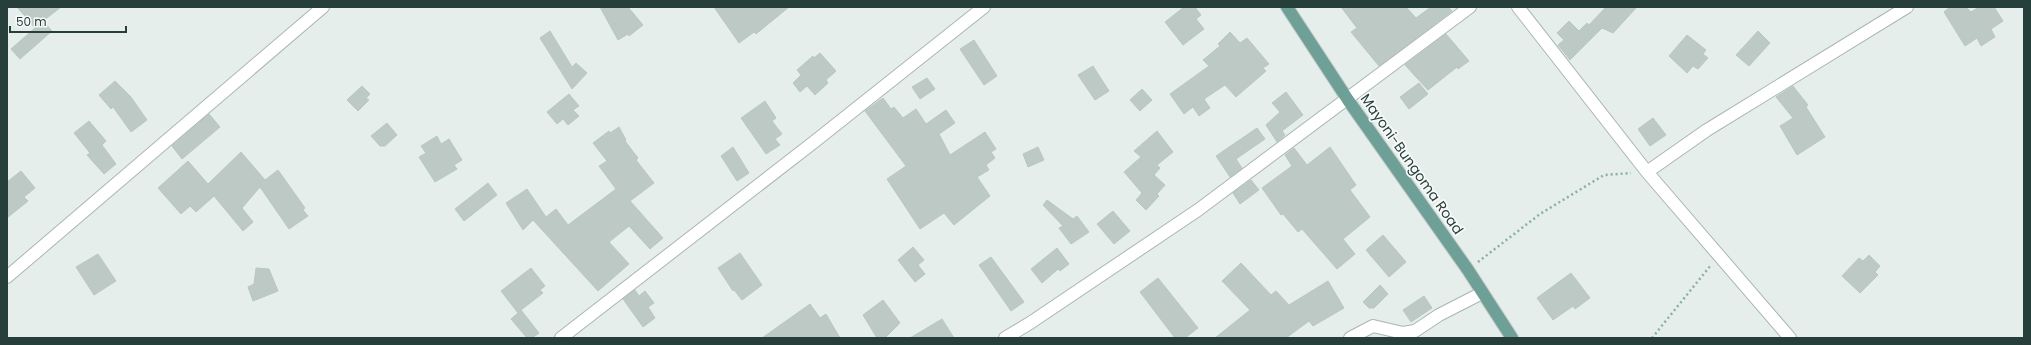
<svg xmlns="http://www.w3.org/2000/svg" width="2031" height="345" font-family="Poppins,sans-serif">
<style>
.building{fill:#bcc9c5;stroke:#b9c7c3}
.lines{fill:none;stroke-linecap:round;stroke-linejoin:round}
.street-casing{stroke:#a9b6b3;stroke-width:14}
.primary-casing{stroke:#c2c9c8;stroke-width:14}
.path{stroke:#89afa7;stroke-width:2.5;stroke-dasharray:2 3;stroke-linecap:butt}
.street{stroke:#fff;stroke-width:12}
.primary{stroke:#6ea098;stroke-width:12}
.labels{text-anchor:middle;dominant-baseline:central;stroke-width:3.5;stroke-linejoin:round;paint-order:stroke}
.street-label{font-size:14px;fill:#263f3b;stroke:#f7faf9}
</style>
<rect width="100%" height="100%" fill="#e6eeeb"/>
<path class="building" d="M17,7h44l-18,14 9,10 -32,28 -9,-10 24,-21z
M600,7h28l15,18 -14,11 -1,-2 -10,6z
M714,7h75l-33,27 -2,-2 -15,11z
M1184,7h11l6,8 -5,4 8,10 -21,16 -18,-23z
M1341,7h65l10,11 15,-11h17l4,4 -73,55 -28,-34 6,-4z
M1606,7h31l-24,26 -11,-5 -32,32 -12,-15 6,-5 -7,-7 12,-12 10,10 8,-8 2,2z
M1950,7h16l5,5 8,-5h15l9,14 -12,8 4,8 -14,9 -4,-8 -12,8 -21,-34z
M550,31l22,36 4,-4 11,10 -15,16 -32,-51z
M1758,31l12,12 -21,23 -13,-11z
M1230,32l10,11 7,-5 22,26 -6,4 3,3 -30,26 -11,-12 -21,14 6,9 -11,8 -6,-9 -9,7 -14,-20 39,-28 -6,-6 17,-14 -2,-2z
M1446,34l23,27 -11,8 -1,-2 -29,23 -23,-25z
M1687,35l19,15 -3,4 5,4 -10,11 -5,-3 -6,7 -18,-17z
M974,40l23,36 -13,9 -24,-36z
M820,53l16,18 -10,9 2,3 -13,12 -8,-9 -7,6 -7,-9 8,-8 -4,-5 16,-14 1,2z
M1093,66l16,25 -14,9 -17,-25z
M927,78l8,11 -15,10 -8,-12z
M115,81l16,16 16,23 -16,12 -18,-25 -2,2 -12,-14z
M1419,83l9,11 -19,15 -9,-12z
M362,86l8,8 -4,4 3,2 -11,11 -11,-11z
M1793,86l15,19 -2,2 19,30 -28,18 -17,-29 13,-8 -17,-21z
M1142,89l10,11 -12,11 -10,-11z
M1286,92l17,23 -21,16 3,4 -8,7 -11,-17 14,-13 -8,-9z
M569,94l10,12 -6,4 6,6 -11,9 -5,-6 -6,5 -10,-12z
M883,98l8,11 3,-2 9,11 13,-9 10,15 20,-14 9,13 -16,11 11,21 35,-23 11,17 -5,3 4,6 -9,7 3,5 -12,7 13,19 -36,29 -10,-12 -24,16 -33,-50 19,-13 -41,-55z
M765,101l11,17 -4,3 10,13 -7,5 5,6 -14,9 -25,-36z
M209,114l11,13 -38,32 -10,-13z
M1653,118l13,17 -16,11 -12,-17z
M89,121l17,20 -4,4 14,19 -12,10 -17,-19 3,-2 -16,-20z
M387,123l10,12 -12,11h-5l-9,-10z
M619,127l7,13 -1,1 13,17 -2,2 18,23 -24,18 33,37 -13,11 -21,-23 -20,16 20,22 -31,27 -65,-71 -10,10 -17,-27 21,-14 19,28 10,-8 12,16 48,-36 -17,-23 8,-5 -14,-18 16,-12 1,2z
M1257,128l8,11 -29,20 6,9 -12,9 -14,-21z
M1157,131l16,21 -16,13 3,3 -6,7 11,10 -8,9 2,2 -13,14 -10,-10 6,-7 -18,-21 17,-15 -7,-6z
M437,136l4,8 8,-5 13,21 -8,5 3,4 -22,13 -16,-25 7,-4 -5,-7z
M733,147l16,26 -12,8 -16,-25z
M1038,147l6,13 -16,7 -5,-13z
M1330,147l26,38 -6,5 20,27 -27,22 12,15 -18,15 -35,-40 -4,3 -15,-18 -2,1 -19,-27 30,-22 -7,-11 9,-7 13,17z
M241,152l24,28 13,-10 27,38 -2,2 5,6 -19,13 -29,-42 -18,21 11,14 -10,9 -29,-35 -18,16 -6,-6 -9,8 -23,-26 30,-27 20,23z
M21,171l14,17 -11,9 4,4 -21,17v-36z
M1251,180l8,10 -19,14 -7,-11z
M488,183l9,12 -33,26 -9,-12z
M1047,200l26,19 4,-3 12,16 -18,12 -12,-16 4,-2 -20,-21z
M1113,211l17,20 -16,13 -17,-20z
M1383,235l23,27 -17,15 -23,-27z
M913,247l11,13 -6,5 7,9 -10,8 -17,-22z
M1057,248l12,16 -9,7 -2,-2 -16,14 -11,-14z
M740,253l22,32 -20,15 -8,-10 -1,1 -15,-23z
M98,254l18,27 -22,14 -18,-28z
M1869,255l11,11 -5,6 3,3 -18,18 -18,-17 17,-18 4,3z
M991,257l33,45 -13,9 -32,-46z
M1241,263l30,32 5,-4 13,14 39,-24 16,27 -31,18 -4,-5 -23,17h-71l35,-28 -28,-29z
M256,268l13,1 9,22 -25,10 -5,-14 6,-3z
M531,268l14,18 -5,4 3,3 -22,17 18,23 -7,5h-5l-16,-19 7,-6 -17,-22z
M1571,273l19,25 -15,11 -2,-3 -20,14 -16,-22z
M1158,278l40,50 -13,10h-10l-35,-46z
M1380,285l8,9 -14,14h-5l-6,-6z
M635,290l4,6 6,-5 9,12 -6,4 7,11 -12,9 -20,-28z
M1424,296l8,12 -21,14 -8,-12z
M883,300l17,23 -15,15h-8l-14,-23z
M810,304l10,14 6,-4 14,24h-78z
M942,319l12,19h-44z"/>
<g class="lines">
<g class="street-casing">
<path id="street" d="M1518,7l129,165 143,166
M1647,172l60,-42 200,-123
M7,277l316,-270
M561,338l253,-196 170,-135
M1005,338l25,-15 168,-113 272,-203
M1350,338l23,-12 30,7 12,-2 24,-16 43,-22"/>
</g>
<g class="primary-casing">
<path id="primary" d="M1287,7l61,93 120,170 44,68"/>
</g>
<path class="path" d="M1478,262l62,-48 64,-39 27,-2
M1652,338l59,-73"/>
<use href="#street" class="street"/>
<use href="#primary" class="primary"/>
</g>
<g class="labels">
<g class="street-label">
<text transform="translate(1412 164) rotate(55)">Mayoni-Bungoma Road</text>
</g>
</g>
<rect width="2031" height="345" fill="none" stroke="#263f3b" stroke-width="16"/>
<path d="M10 26v6h116v-6" fill="none" stroke="#263f3b" stroke-width="2"/>
<text x="16" y="26" font-size="12" fill="#263f3b" stroke="#f7faf9" stroke-width="3" paint-order="stroke">50 m</text>
</svg>
